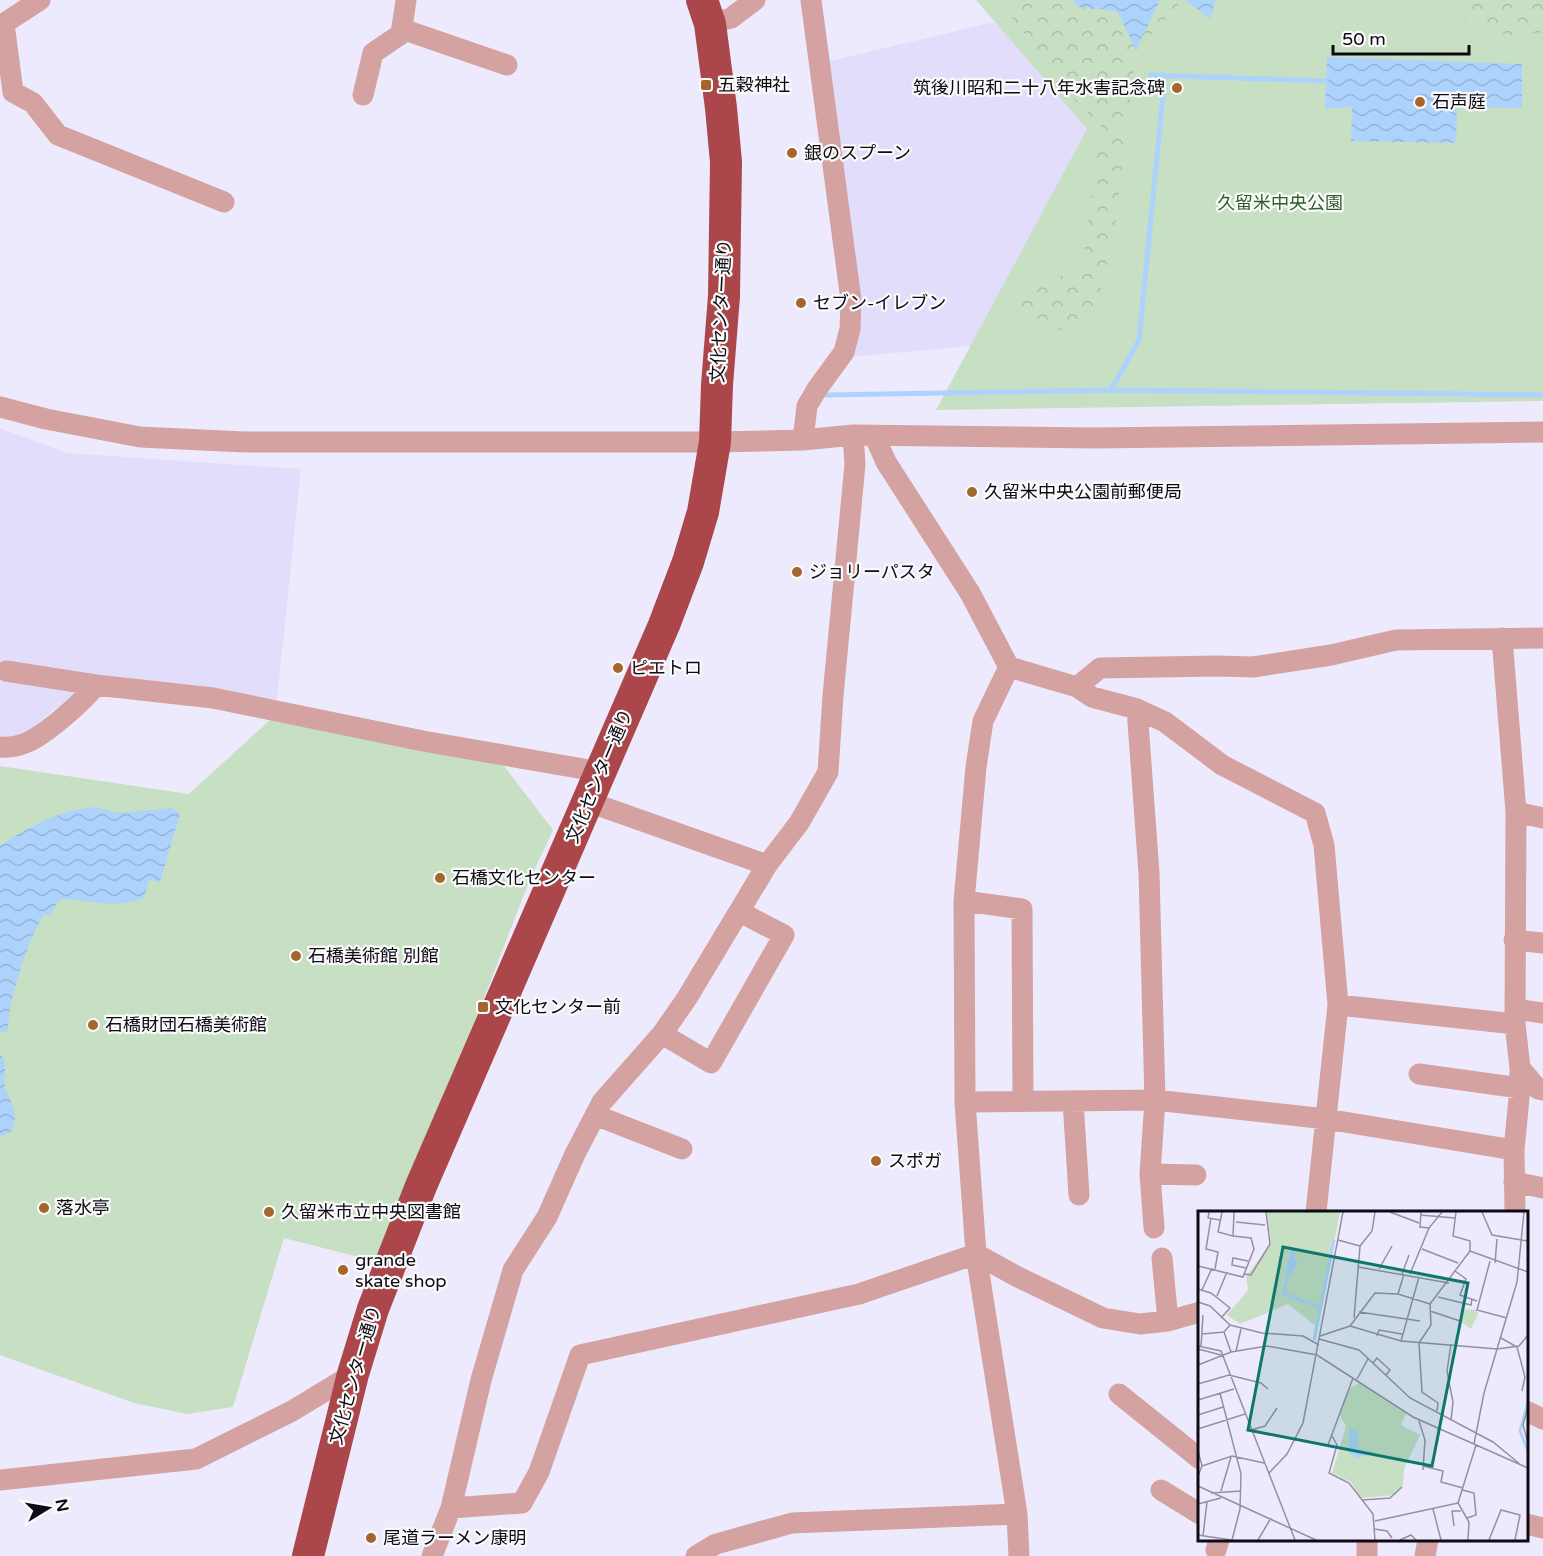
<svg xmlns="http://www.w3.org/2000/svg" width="1543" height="1556" font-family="'Varela Round','Noto Sans JP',sans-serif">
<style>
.built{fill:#e3ddfc}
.green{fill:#c7dfc3}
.forest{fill:url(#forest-crowns)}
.water{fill:url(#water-waves)}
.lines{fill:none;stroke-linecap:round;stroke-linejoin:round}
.stream{stroke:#add3fd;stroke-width:5}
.minor{stroke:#d4a2a1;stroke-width:21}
.highway{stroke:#ab474b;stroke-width:32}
.poi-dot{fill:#a4662c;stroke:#fafafa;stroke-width:2}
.labels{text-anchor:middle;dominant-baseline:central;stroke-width:4.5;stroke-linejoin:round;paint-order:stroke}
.poi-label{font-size:18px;fill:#0d0a14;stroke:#fafafa;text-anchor:start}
.park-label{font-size:18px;fill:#2e5f28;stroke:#fafafa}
.street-label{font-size:18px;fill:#0d0a14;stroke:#fafafa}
.inset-river{fill:none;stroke:#add3fd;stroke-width:3}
.inset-road{fill:none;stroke:#9490a0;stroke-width:1.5}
.view{fill:#0f766e;fill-opacity:0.15;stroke:#0f766e;stroke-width:3}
.inset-edge{fill:none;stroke:#0d0a14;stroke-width:3}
</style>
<defs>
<pattern id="forest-crowns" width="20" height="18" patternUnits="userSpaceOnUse" patternTransform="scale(1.5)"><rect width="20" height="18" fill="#c7dfc3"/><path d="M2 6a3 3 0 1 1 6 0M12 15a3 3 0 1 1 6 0" fill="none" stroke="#aabea7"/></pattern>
<pattern id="water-waves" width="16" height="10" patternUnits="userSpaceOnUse" patternTransform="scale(1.5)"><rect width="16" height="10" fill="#add3fd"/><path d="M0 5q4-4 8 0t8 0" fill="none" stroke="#94b4d8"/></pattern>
</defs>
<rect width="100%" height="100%" fill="#eeeafd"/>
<path class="built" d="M1040,11l53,76 4,188 -105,69 -141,13 -25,-295z
M0,428l67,25 234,16 -24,231 -169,-21 -52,29 -38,33 -18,-3z"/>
<path class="green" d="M976,0h567v401l-607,9 151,-281z
M272,718l116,22 116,26 49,64 -25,54 -146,379 -98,-25 -51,169 -46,7 -53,-11 -134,-48v-589l189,28z"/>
<path class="forest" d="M999,0h173l7,6 -43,44 -23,193 -16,59 -34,29 -66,-31 85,-32 19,-142 -53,-53 -24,-39z
M1452,0h91v32l-20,4 -37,-3 -29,-20z"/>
<path class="water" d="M1073,0h87l-24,50 -19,-39 -39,-4z
M1185,0h31l-6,19z
M1327,57l195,7v44l-65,-1 -1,36 -105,-2 1,-34 -27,2z
M94,807l25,6 52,-5 9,6 -20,68 -11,-2 -5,18c-33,12 -49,2 -82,1l-5,4 -7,12h-6c-15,20 -37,90 -36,116l-8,1v-186c29,-20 58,-35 94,-39z
M0,1054c10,11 2,20 5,32 4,17 16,26 6,46l-11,5z"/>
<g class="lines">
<path class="stream" d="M1150,75l176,6
M1111,390l28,-50 26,-265
M826,395l285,-5 432,5"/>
<path class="minor" d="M4,24l9,68 20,11 25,32 166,67
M710,24l21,-6 24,-18
M0,26l40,-26
M402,29l105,36
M363,95l10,-42 28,-19 5,-34
M0,407l46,12 94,18 104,5h471l88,-2 50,-5 242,3 448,-6
M875,437l11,25 84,131 39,74 68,20 15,10 45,12 28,13 57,43 93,48 9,32 14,160 -22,207
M803,440l4,-34 10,-17 27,-37 6,-23 1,-29 -40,-300
M1502,638l14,174 -1,212 5,44v20l-6,62 1,62
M1009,667l-26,54 -7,46 -12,134 1,201 11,152 41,260 2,42
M6,671l90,14 117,13 210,43 178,31
M1077,687l23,-19 117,-2 36,1 78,-12 65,-15 147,-2
M1137,709l12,164 6,227 -5,74 4,54
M0,747c9,1 19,-1 28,-5 18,-8 56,-41 68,-57
M589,802l178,63
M1516,812l27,6
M964,901l58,8 1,192
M1514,940l29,3
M1338,1005l177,19
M1515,1009l28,4
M662,1034l49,29 73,-128 -44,-23
M1520,1068l18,21 5,1
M1419,1074l101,14
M1073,1101l6,94
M965,1102l190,-2 171,19 188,31
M595,1115l87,34
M1150,1174l46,1
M1514,1182l29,6
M1162,1258l6,63
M1119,1394l81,65
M1526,1411l17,8
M0,1480l196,-21 96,-48 61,-37
M1161,1490l39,24
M451,1508l71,-5 17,-31 41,-117 279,-61 117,-40 40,22 87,42 37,6 28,-3 32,-9
M1526,1524l17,4
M1367,1540v16
M1216,1550l3,-10
M432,1556l19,-48 30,-128 32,-110 34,-53 28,-63 27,-52 60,-68 25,-36 80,-133 32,-42 29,-51 5,-76 22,-232 -2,-29
M696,1556l20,-12 76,-21 225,-9
M1425,1556l3,-16"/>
<path class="highway" d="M308,1556l45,-182 20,-65 48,-123 243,-561 24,-63 15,-50 12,-70 2,-57 7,-89 2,-134 -5,-54 -11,-84 -8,-24"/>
</g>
<g class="poi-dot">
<rect x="700" y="79" width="12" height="12" rx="3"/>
<circle cx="1177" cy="88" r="6"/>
<circle cx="1420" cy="102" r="6"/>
<circle cx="792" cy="153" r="6"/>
<circle cx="801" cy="303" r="6"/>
<circle cx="972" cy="492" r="6"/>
<circle cx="797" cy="572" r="6"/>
<circle cx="618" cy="668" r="6"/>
<circle cx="440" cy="878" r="6"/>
<circle cx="296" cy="956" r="6"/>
<rect x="477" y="1001" width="12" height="12" rx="3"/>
<circle cx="93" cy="1025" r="6"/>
<circle cx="876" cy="1161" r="6"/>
<circle cx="44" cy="1208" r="6"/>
<circle cx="269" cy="1212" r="6"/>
<circle cx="343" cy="1270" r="6"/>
<circle cx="371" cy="1538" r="6"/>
</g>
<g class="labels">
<g class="poi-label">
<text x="718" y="85">五穀神社</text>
<text x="1165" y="88" text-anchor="end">筑後川昭和二十八年水害記念碑</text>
<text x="1432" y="102">石声庭</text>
<text x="804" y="153">銀のスプーン</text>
<text x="813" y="303">セブン-イレブン</text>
<text x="984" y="492">久留米中央公園前郵便局</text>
<text x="809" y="572">ジョリーパスタ</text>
<text x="630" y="668">ピエトロ</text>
<text x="452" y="878">石橋文化センター</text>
<text x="308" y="956">石橋美術館 別館</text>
<text x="495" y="1007">文化センター前</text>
<text x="105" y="1025">石橋財団石橋美術館</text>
<text x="888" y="1161">スポガ</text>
<text x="56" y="1208">落水亭</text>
<text x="281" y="1212">久留米市立中央図書館</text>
<text x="355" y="1260">grande<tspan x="355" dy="21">skate shop</tspan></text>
<text x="383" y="1538">尾道ラーメン康明</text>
</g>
<g class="park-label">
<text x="1280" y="203">久留米中央公園</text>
</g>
<g class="street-label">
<text transform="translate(721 311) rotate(-87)">文化センター通り</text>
<text transform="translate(599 776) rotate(-67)">文化センター通り</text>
<text transform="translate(355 1375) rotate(-74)">文化センター通り</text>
</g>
</g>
<g transform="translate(1198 1211)">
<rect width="330" height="330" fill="#eeeafd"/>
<path d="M69,1h73l-22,116 -30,-24 -48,20 -13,-9 21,-25 -2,-14 25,-32zM267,98l11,1 2,4 -7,15 -11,-8zM161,172l47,31 -5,11 19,10 -16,34 -1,16 -8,10 -35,3 -9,-16 -19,-9 14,-47 -7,-12 11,-26z" fill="#c7dfc3"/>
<path d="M89,27l-1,16 -24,12 10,-26zM56,68l5,9 17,2 36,22 -5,7 -3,-11 -16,-6 -18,10 -6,-4 -18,5z" fill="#c7dfc3"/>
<path d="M93,40l5,1 -2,7 4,2 -7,14 -6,-1zM151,216l9,6v13l12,9 -13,3 -8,-5z" fill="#add3fd"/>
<path class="inset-river" d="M86,83l35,13M85,84l5,-20M116,129l20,-100M330,191l-8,29 8,20"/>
<path class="inset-road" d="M11,1l-1,6 12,2M24,1l-4,20 15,4M192,1l29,11M223,1l-1,15 9,1 13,-16M284,1l10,23 36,6M222,4l35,3M13,7l-5,31 12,3 -3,17M38,11l29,3M140,29l22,6M224,38l36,14M272,40l58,21M292,50l-13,49 30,8M297,52l2,-24M0,55l45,11 11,-28 -3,-11 -18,-2 1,-24M160,56l91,16M48,57l-14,-3 1,-7 15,3M181,58l13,-23M257,60l11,8 -6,16 17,6M46,63l7,1 19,-31 -4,-32M204,63l7,-19M212,63l19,-46M0,78l13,4 19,15 -9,10M4,79l10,-22M200,83l6,-20M19,85l10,-24M240,86l33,8 1,-6M0,91l12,4 20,19 32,8 41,3 16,9M232,93l40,-53v-10l-17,-5 3,-24M232,93l1,21 -12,18 3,49 16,11 -1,8M232,100l30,10M161,101l61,9M156,107l6,-72 12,-15 3,-19M152,115l51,15 96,8 22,-3 9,-11M26,121l7,20M4,123l22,-2 6,-7M122,125l30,-10 25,-33 23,1 32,10M179,125l2,-6 23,4M303,127l16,9 8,30 -3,14M121,128l40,11 51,48 83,44 28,23M203,130l18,-64M0,135l23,5 74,189M3,136l2,-32M0,138l23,6M38,140l5,-22M175,152l4,-5 13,12 -4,5M0,154l33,-13 36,-6 50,9 96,62 115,51M159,168l11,-20M0,173l31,-9 32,8 7,6M22,182l21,81 -1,35 -8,31M0,189l36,-11M330,196l-5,18 5,18M0,204l25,-8M253,209l2,-18 -6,-31 4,-27M221,210l6,19 -2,30M0,218l47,-15M53,219l14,-4 12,-18M133,223l6,11 -8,28 20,10 24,31 2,26M276,233l10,-51 33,-111 7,-70M130,234l25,-67M0,240l4,15 -4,10M4,255l30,-10 32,7M225,255l20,5 -2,11 22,6M71,262l18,-19 16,-31 40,-211M0,275l118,54M264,279l12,3 2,22 -9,3M23,280l10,-34M13,282l30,-2M164,289l28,-2 12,-11M0,293l23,-6M235,298l8,31M177,310l83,-18M256,315l-2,-15h9M176,318l13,2 5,7M0,324l33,5M5,325l4,-34M60,329l13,-22M202,329l11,-5 5,5M270,329l1,-18 -11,-19 18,-58M291,329l12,-30 19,5 -5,25"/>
<path class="view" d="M85,36l185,36 -36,183 -184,-36z"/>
<rect width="330" height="330" class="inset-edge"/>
</g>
<g transform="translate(48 1508) rotate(79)" stroke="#fafafa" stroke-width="4.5" paint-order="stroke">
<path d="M0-4.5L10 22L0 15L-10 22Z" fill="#0d0a14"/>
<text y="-9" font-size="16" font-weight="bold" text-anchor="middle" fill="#0d0a14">N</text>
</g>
<path d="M1333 45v9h136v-9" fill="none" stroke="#0d0a14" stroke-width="3"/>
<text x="1342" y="45" font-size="18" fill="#0d0a14" stroke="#fafafa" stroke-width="4.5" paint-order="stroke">50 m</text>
</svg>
